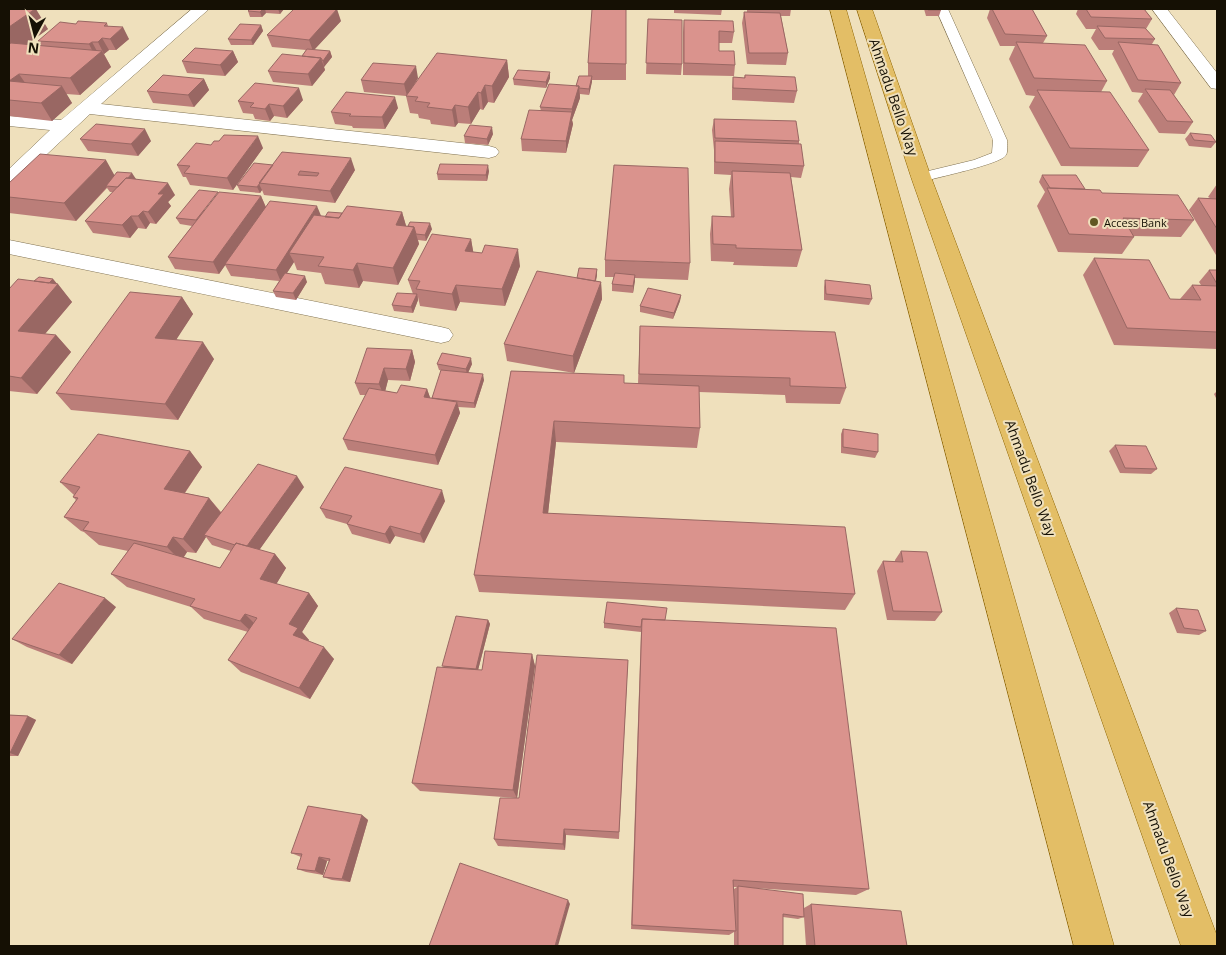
<svg xmlns="http://www.w3.org/2000/svg" width="1226" height="955" font-family="'Open Sans',sans-serif">
<style>
.lines{fill:none;stroke-linecap:round;stroke-linejoin:round}
.lane-casing{stroke:#807252;stroke-width:1}
.street-casing{stroke:#807252;stroke-width:1}
.primary-casing{stroke:#8f6501;stroke-width:1}
.lane{fill:#fff;fill-rule:evenodd}
.street{fill:#fff;fill-rule:evenodd}
.primary{fill:#e3be66;fill-rule:evenodd}
.wall{fill:#bb7e79;fill-rule:evenodd}
.shaded-wall{fill:#996763}
.building{fill:#da938d;stroke:#996763;fill-rule:evenodd}
.poi-dot{fill:#615723;stroke:#efe0bc;stroke-width:2}
.labels{text-anchor:middle;dominant-baseline:central;stroke-width:4;stroke-linejoin:round;paint-order:stroke}
.far-poi-label{font-size:11px;fill:#151004;stroke:#efe0bc;text-anchor:start}
.street-label{font-size:14px;fill:#151004;stroke:#efe0bc}
</style>
<rect width="100%" height="100%" fill="#efe0bc"/>
<g class="lines">
<g class="lane-casing">
<path id="lane" d="M936,9h12l59,131c0,4 1,12 -1,15 -4,9 -72,23 -85,27l-5,-2 -3,-3 3,-3 58,-14 18,-7 1,-13z"/>
</g>
<g class="street-casing">
<path id="street" d="M192,9h17l-108,95 388,42 7,2 3,4 -3,4 -7,2 -399,-44 -74,69 -7,2v-16l41,-39 -41,-4v-10l52,4z
M1152,9h15l50,64v16l-6,-1z
M9,240l432,87 8,2 4,6 -4,6 -8,2 -432,-89z"/>
</g>
<g class="primary-casing">
<path id="primary" d="M830,9h16l268,937h-40z
M857,9h15l59,168 286,759v10h-36l-270,-769z"/>
</g>
<use href="#lane" class="lane"/>
<use href="#street" class="street"/>
<use href="#primary" class="primary"/>
</g>
<path class="wall" d="M9,9l39,20 -21,15 14,1 -3,-4 38,-17 31,-1 1,3 21,13 -13,11h-7l-5,4 7,13 -31,28 -14,-1 6,9 -20,18 -43,-5z
M250,9h34l-4,5 -14,-1 -4,4h-12l-2,-6z
M626,9v71h-34l-3,15 -9,-1v4l-8,22 1,4 -7,29 -44,-2 -1,-12 20,-28 -1,-4 36,-21 12,-10v-13z
M674,9h48l-1,6 -47,-2z
M747,9h44l-1,7h-9l7,37 -2,12 -39,-1 -5,-41 2,-11h3z
M924,9h17v1l-2,6h-13z
M990,9h42l15,27 -4,7 64,38 -6,11 48,58 -11,17 -77,-1 -32,-59 6,-11 -9,-1 -17,-36 6,-13h-15l-13,-28z
M1078,9h66l8,10 -6,10 9,10 -3,5 29,39 -7,12 19,27 -8,12 -26,-1 -21,-32 5,-8 -11,-1 -20,-38 2,-4h-15l-8,-12 5,-9h-10l-10,-15z
M648,19l34,45 -1,11 -35,-1z
M684,20l50,12 -2,11h-13v8l16,14 -1,11 -51,-1v-43z
M341,21l-27,29 16,1 2,6 -8,10 1,3 -13,16 -39,-4 -5,-11 34,-15 4,-6 -34,-3 -5,-12z
M261,25l2,6 -10,14h-22l-3,-6z
M233,51l5,11 -13,14 -38,-3 -5,-12z
M507,60l2,17 -15,26 -6,-1 -5,8 -3,-1 -9,15 -13,-1 -3,4 -24,-3 -1,-4 -11,-2 -1,-4 -8,-1 -4,-17 -42,-4 -3,-12 57,-2 -5,9z
M745,75l52,16 -3,12 -62,-3v-11l1,-12 11,1z
M550,78l-4,10 -32,-3 -1,-6z
M204,79l5,11 -15,17 -41,-4 -6,-12z
M303,100l-16,18 -13,-2 -4,5 -15,-2 -2,-5 -10,-1 -5,-12z
M398,108l-13,21 -32,-1 -1,-2 -17,-2 -4,-12z
M714,119l85,22v3l5,22 -3,12 -10,-1 11,73 -5,17 -64,-2 1,-3 -23,-1 -1,-27 2,-18 19,1 -2,-28 2,-14 -17,-1v-24l-2,-20z
M1190,133l26,9 -5,6 -22,-2 -4,-7z
M493,134l-5,11 -23,-2 -1,-7z
M80,139l71,2 -13,15 -50,-5z
M211,145l52,3 -30,42 -43,-5 -4,-8h-3l-6,-12z
M273,165l82,5 -20,33 -71,-8 -2,-5 -2,3 -20,-2 -3,-6z
M489,171l-2,10 -49,-1 -1,-6z
M115,175l21,4 39,16 -7,7 3,4 -15,18 -6,-1 -4,6 -8,-1 -8,10 -37,-5 -8,-12 28,-29h-3l-3,-4 -31,33 -67,-8v-30z
M1042,175l43,14 17,4 92,27 -13,17 -48,-1 1,1 -12,17 -64,-2 -21,-46 8,-14 -6,-10z
M1217,184v71h-1l-27,-45 9,-12h12l-2,-1z
M261,196l5,11 59,10 17,-4 60,-1 4,14 26,3 -6,12 -8,-1 1,4 -21,41 -35,-4 -4,7 -34,-4 -4,-11 -24,-3 -3,-8 -7,11 20,9 -11,18 -20,-3 -3,-6 6,-10 -48,-5 -6,-11 -6,9 -44,-5 -7,-12 24,-31 -12,-2 -4,-6z
M471,239l2,13 47,14 -15,40 -45,-4 -4,9 -36,-5 -2,-9v3l-5,13 -19,-2 -2,-6 21,-11 -5,-14z
M1094,258l76,41h10l12,-14h9l-2,-3 10,-12h8v79l-103,-4 -31,-70z
M605,260l85,3 -2,17 -53,-2 -2,15 -21,-2v-7l2,-7h-9z
M597,275l-1,6 5,1 1,17 -28,74 -67,-12 -3,-17 73,-66z
M53,279l19,23 -27,32 11,1 15,17 -34,42 -28,-3v-102l25,-8z
M825,280l47,19 -3,6 -45,-5v-13z
M681,295l-1,6 -7,18 -33,-7v-6z
M182,297l11,17 -17,25 38,20 -36,61 -107,-10 -15,-17z
M640,326l206,62 -6,16 -54,-1 -1,-8 -86,-3 1,36 -3,20 -141,-6 -8,71 307,81 -10,16 -366,-18 -5,-17 37,-204 113,12 14,1z
M412,350l3,12 -5,19 -22,-1 -3,11 12,2 30,-4 3,9h2l15,-27 -8,-1 -2,-6h35l-4,9 16,7 -9,28 -17,-1 2,6 -22,52 -90,-15 -5,-11 23,-44h-6l-5,-12z
M1217,391v9l-3,-6z
M843,429l35,23 -3,6 -34,-5v-19z
M1115,445l42,24 -6,5 -31,-1 -11,-22z
M190,451l12,16 -17,26 24,5 12,14 83,-25 -45,63 16,4 11,14 -10,16 33,9 9,13 -16,26 7,8 -1,1 26,18 -24,40 -69,-27 -13,-12 20,-28 -44,-13 -13,-12 -64,-20 -16,-13 17,-23 -29,-6 -15,-13 -3,-1 -17,-14 12,-17 -3,-3 1,-2 -14,-13zM206,537l6,8 19,6 -11,17 -36,-11 3,-5 9,1z
M445,501l-21,42 -29,-7 -5,8 -38,-10 -5,-10 -21,-6 -6,-10z
M901,551l41,61 -7,9 -48,-1 -10,-49 6,-10h12v-1z
M116,607l-44,57 -45,-17 -15,-8z
M1176,608l30,23 -7,4 -22,-2 -8,-20z
M488,620l2,4 -12,46h4l50,-16 3,12 -18,132 -97,-7 -8,-8 31,-116z
M665,620l204,269 -13,6 -103,-7 51,20 7,-4 96,42h-101l-2,-29 -6,2 -15,-2v29h-49v-14l-5,3 -98,-6 10,-297 -37,-4v-5zM734,887h3l-3,2v16z
M628,660l-9,179 -53,-4 -1,15 -67,-4 -4,-7 25,-41z
M9,715l19,1 8,4 -18,36h-9z
M362,815l6,5 -18,62 -18,-2 -9,-3 6,-16h-2l-4,14 -17,-3 -9,-3 4,-12 -10,-4z"/>
<path class="shaded-wall" d="M35,9h1l12,20 -38,28 -1,-2v-28z
M263,9h2l1,4 -4,4 -2,-5z
M278,9h6l-4,5z
M337,9l4,12 -28,30 -4,-11z
M261,25l2,6 -10,14 -2,-5z
M123,27l6,12 -13,11 -6,-11z
M102,38l7,12 -5,4 -6,-12z
M92,42l6,11 -3,3 -6,-12z
M102,51l9,16 -31,28 -10,-17z
M233,51l5,11 -13,14 -5,-11z
M330,51l2,6 -8,10 -1,-6z
M321,58l4,12 -13,16 -4,-12z
M507,60l2,17 -15,26 -2,-17z
M416,66l2,12 -11,18 -3,-12z
M550,72v6l-4,10v-6z
M19,74l11,16 -21,-9z
M592,76v6l-3,13v-6z
M204,79l5,11 -15,17 -6,-12z
M485,85l3,17 -5,8 -2,-17z
M62,86l10,17 -20,18 -11,-18z
M579,86l1,12 -8,22 1,4 -7,29v-12l6,-28v-4z
M299,88l4,12 -16,18 -4,-12z
M478,92l2,17 -9,15 -3,-17z
M395,97l3,11 -13,21 -3,-12z
M269,104l5,12 -4,5 -5,-12z
M455,105l3,18 -3,4 -3,-17z
M492,127l1,7 -5,11 -1,-6z
M145,129l6,12 -13,15 -7,-12z
M258,136l5,12 -30,42 -6,-12z
M351,158l4,12 -20,33 -5,-12z
M106,160l10,18 -10,8 1,1 -31,34 -12,-18z
M488,165l1,6 -2,10 -1,-6z
M132,173l4,6 -15,8z
M168,183l7,12 -7,7 3,4 -15,18 -8,-12 10,-18z
M259,184l3,6 -2,3 -3,-6z
M261,196l5,12 -47,66 -6,-12z
M317,206l5,12 -33,35 5,9 -13,20 -5,-12z
M143,211l7,12 -4,6 -8,-13z
M402,212l5,17 -11,-4z
M131,216l7,12 -8,10 -8,-13z
M430,223l2,6 -6,12 -1,-6z
M414,227l5,17 -21,41 -5,-17z
M471,239l3,17 -9,-5z
M518,249l2,17 -15,40 -3,-17z
M357,263l6,18 -4,7 -6,-18z
M597,269v6l-3,14v-6z
M635,275v6l-2,12v-7z
M305,276l2,6 -11,18 -3,-7z
M53,279l5,6v-1l14,18 -39,46 -15,-17 26,-42z
M601,282l1,17 -28,74 -1,-17z
M456,285l4,17 -4,9 -4,-17z
M417,294l1,6 -5,13 -2,-6z
M681,295l-1,6 -7,18 1,-6z
M182,297l11,17 -26,40 -12,-16z
M56,335l15,17 -34,42 -16,-16z
M203,342l11,17 -36,61 -13,-16z
M412,350l3,12 -5,19 -4,-12z
M471,358l1,6 -5,11 -1,-6z
M384,368l4,12 -4,16 -5,-12z
M483,374l1,6 -9,28 -1,-5z
M427,389l4,11 -7,-3z
M457,402l3,11 -22,52 -3,-10z
M554,421l2,21 -10,90 -3,-19z
M190,451l12,16 -25,37 -13,-15z
M297,476l7,11 -51,72 -8,-10z
M442,490l3,11 -21,42 -4,-9z
M209,498l12,15 -17,22 2,2 -10,16 -13,-14z
M390,526l5,10 -5,8 -5,-10z
M173,537l14,15 -6,9 -14,-14z
M275,554l11,14 -15,25 -11,-14z
M309,593l9,13 -16,26 7,8 -5,7 -11,-12 -4,-11z
M105,598l11,9 -44,57 -13,-9z
M245,614l12,12 -4,7 -13,-12z
M488,620l2,4 -13,50 -2,-4z
M324,647l10,12 -24,40 -11,-11z
M532,654l3,12 -18,132 -4,-8z
M28,716l8,4 -18,36 -8,-3z
M362,815l6,5 -18,62 -8,-3z
M564,829l2,6 -1,15 -2,-6z
M319,857l8,4 -4,14 -8,-4z
M568,900l2,4 -12,42h-3z"/>
<path class="building" d="M9,9h26l-26,18z
M250,9h13l-3,3 -12,-1z
M294,9h43l-28,31 -42,-5z
M592,9h34v55l-38,-1z
M928,9h13v1h-13z
M992,9h40l15,27 -42,-2z
M1086,9h58l8,10 -61,-2z
M744,12l36,1 8,40h-39z
M648,19l34,1v44l-36,-1z
M684,20l49,1 1,11 -15,-1v20h15l1,14 -51,-2z
M78,21l29,2 -3,3 19,1 -13,12 -8,-1 -4,4h-6l-3,2 -51,-3 22,-19 16,2z
M240,24l21,1 -10,15 -23,-1z
M1097,26l48,2 10,11 -50,-1z
M1016,42l69,3 22,36 -73,-3z
M1118,42l40,3 23,38 -43,-3z
M11,43l91,8 -32,27 -51,-4 -10,7 53,5 -21,17 -32,-3v-56z
M195,48l38,3 -13,14 -38,-4z
M307,49l23,2 -7,10 -2,-3 -19,-2z
M437,53l70,7 -15,26 -7,-1 -4,8 -3,-1 -10,15 -13,-2 -3,5 -25,-3 3,-4 -15,-2 3,-4 -12,-1z
M282,54l39,4 -13,16 -40,-3z
M373,63l43,3 -12,18 -43,-4z
M518,70l32,2 -4,10 -33,-3z
M163,75l41,4 -16,16 -41,-4z
M745,75l50,2 2,14 -64,-3v-11l12,1z
M579,76h13l-3,13 -10,-1v-2h-3z
M255,83l44,5 -16,18 -14,-2 -4,5 -15,-2 4,-4 -16,-2z
M549,84l30,2 -7,23 -32,-2z
M1145,89l25,1 23,32 -26,-1z
M1037,90l73,2 39,58 -79,-2z
M346,92l49,5 -13,20 -33,-1 2,-2 -20,-2z
M529,110l43,2 -6,29 -45,-2z
M714,119l82,2 3,20 -84,-3z
M96,124l49,5 -14,15 -51,-5z
M470,125l22,2 -5,12 -23,-3z
M1190,133l21,2 5,7 -22,-2z
M224,135l34,1 -31,42 -43,-5 6,-7 -13,-1 19,-22 15,2 3,-4h5z
M715,141l86,3 3,22 -89,-4z
M282,152l69,6 -21,33 -71,-8zM300,171l19,2 -2,3 -19,-1z
M40,154l66,6 -42,43 -55,-6v-14z
M254,163l19,2 -16,22 -20,-2z
M440,164l48,1 -2,10 -49,-1z
M614,165l74,3 2,95 -85,-3z
M732,171l58,2 12,77 -66,-2v-3l-23,-1 -1,-28 22,1z
M117,172l15,1 -4,5h-2l-8,9 -12,-1z
M1042,175h34l9,14 -35,-1z
M126,178l42,5 -10,11h6l-16,18 -5,-1 -5,5h-7l-9,9 -37,-4z
M1047,188l53,2 2,3 76,2 16,25 -71,-2 11,19 -65,-3z
M199,190l19,2 -22,28 -20,-2z
M219,192l42,4 -48,66 -45,-5z
M1198,198l19,1v30z
M270,201l47,5 -41,64 -51,-6z
M347,206l55,6 -6,13 18,2 -21,41 -36,-5 -4,7 -35,-4 6,-9 -35,-4 25,-38 25,3z
M328,212l14,1 -3,5 -14,-1z
M410,222l20,1 -5,12 -9,-1 -2,-7 -6,-1z
M432,234l39,5 -6,12 17,2 3,-8 33,4 -16,40 -46,-4 -4,9 -36,-5 4,-8 -12,-1z
M1094,258l55,2 21,39 31,1 -9,-15 25,1v46l-90,-4z
M579,268l18,1 -2,12 -18,-3z
M1209,270h8v14z
M537,271l64,11 -28,74 -69,-12z
M285,273l20,3 -12,17 -20,-2z
M615,273l20,2 -2,11 -21,-2z
M39,277l14,2 -4,4 -15,-2z
M18,279l40,5 -40,47 38,4 -35,43 -12,-2v-87z
M825,280l45,5 2,14 -46,-5z
M648,288l33,7 -7,18 -34,-7z
M130,292l52,5 -27,41 48,4 -38,62 -109,-11z
M397,293l20,1 -6,13 -19,-2z
M640,326l195,6 11,56 -56,-2v-8l-151,-4z
M367,348l45,2 -6,19 -22,-1 -5,16 -24,-1z
M442,353l29,5 -5,11 -29,-5z
M441,370l42,4 -9,29 -42,-5z
M511,371l113,4v8l75,3 1,42 -146,-7 -11,92 302,14 10,67 -381,-19z
M401,385l26,4 -3,8 33,5 -22,53 -92,-16 26,-51 28,5z
M843,429l35,5v18l-35,-5z
M98,434l92,17 -26,38 45,9 -26,41 -10,-2 -6,10 -84,-17 6,-8 -25,-5 14,-19 -5,-1 7,-10 -20,-5z
M1115,445l31,1 11,23 -32,-1z
M258,464l39,12 -50,70 -11,-3 -1,2 -31,-10z
M345,467l97,23 -22,44 -30,-8 -5,8 -38,-10 5,-8 -32,-8z
M134,543l86,25 16,-25 39,11 -15,25 49,14 -20,31 9,4 -5,7 31,12 -25,41 -71,-28 29,-42 -12,-4 -5,7 -50,-15 5,-7 -84,-25z
M901,551l26,1 15,60 -49,-1 -10,-50 20,1z
M59,583l46,15 -46,57 -47,-16z
M607,602l60,6 -2,12 -23,-1 -1,8 -37,-4z
M1176,608l22,2 8,21 -22,-3z
M456,616l32,4 -12,49 -34,-3z
M642,619l194,9 33,261 -136,-9 3,51 -104,-6z
M485,651l47,3 -19,136 -101,-7 25,-116 45,3z
M537,655l91,5 -9,172 -55,-3 -1,15 -69,-5 6,-41h19z
M9,715l19,1 -18,37h-1z
M308,806l54,9 -20,64 -19,-2 7,-18 -11,-2 -4,14 -18,-2 5,-15 -11,-1z
M460,863l108,37 -13,46h-126z
M738,886l65,8 1,23 -21,-3v32h-45z
M811,904l90,7 6,35h-92z"/>
<circle class="poi-dot" cx="1094" cy="222" r="5"/>
<g class="labels">
<g class="far-poi-label">
<text x="1104" y="222">Access Bank</text>
</g>
<g class="street-label">
<text transform="translate(894 97) rotate(71)">Ahmadu Bello Way</text>
<text transform="translate(1031 478) rotate(70)">Ahmadu Bello Way</text>
<text transform="translate(1169 859) rotate(70)">Ahmadu Bello Way</text>
</g>
</g>
<rect width="1226" height="955" fill="none" stroke="#151004" stroke-width="20"/>
<g transform="translate(35 35) rotate(187)" stroke="#efe0bc" stroke-width="4" paint-order="stroke">
<path d="M0-4L9 19L0 12L-9 19Z" fill="#151004"/>
<text y="-8" font-size="14" font-weight="bold" text-anchor="middle" fill="#151004">N</text>
</g>
</svg>
